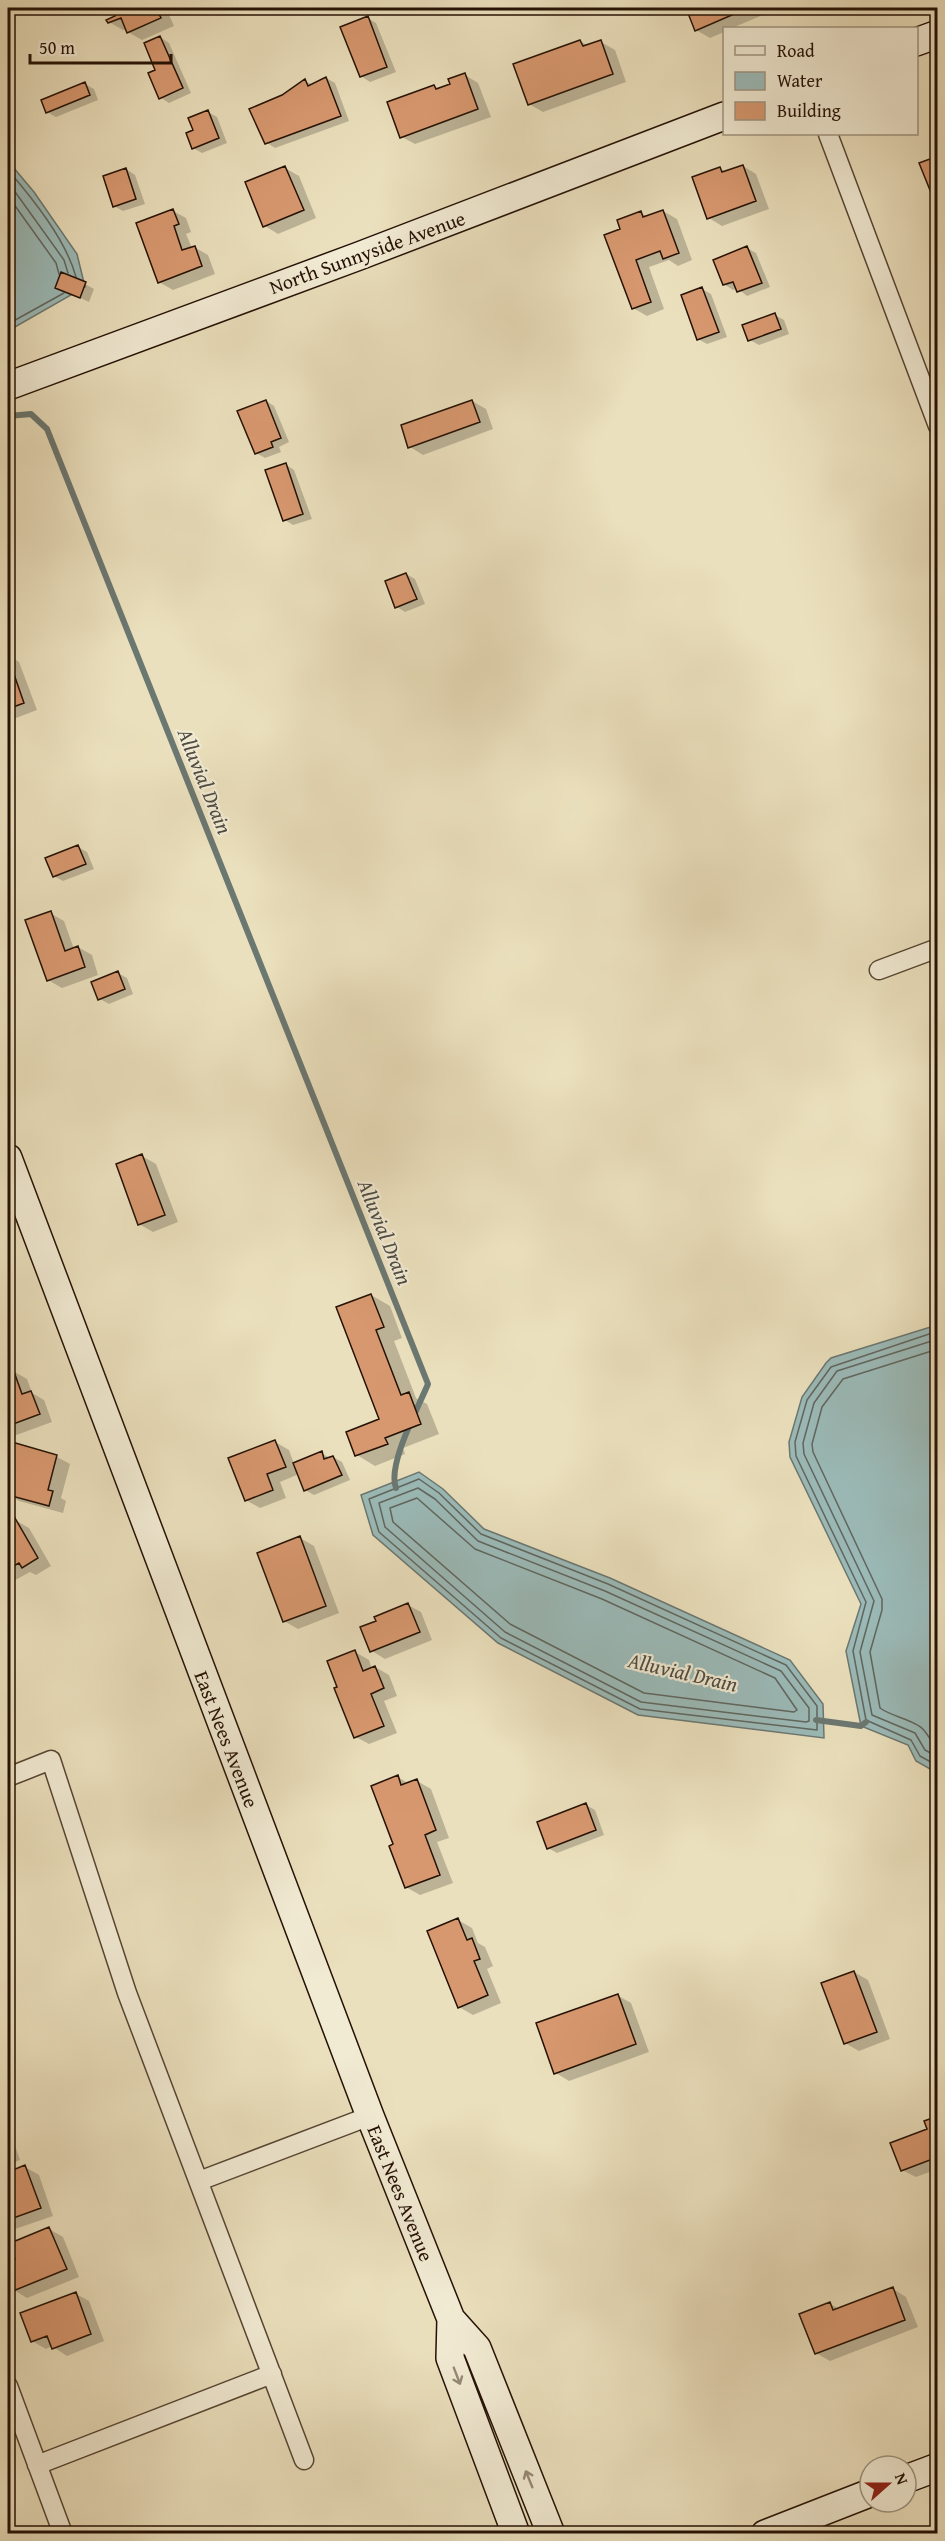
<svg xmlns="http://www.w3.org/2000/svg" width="945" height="2541" font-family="'Gentium Book Plus',serif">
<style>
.water{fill:#9bbbb9;stroke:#6b7771;stroke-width:1.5}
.shadow{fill:#0003}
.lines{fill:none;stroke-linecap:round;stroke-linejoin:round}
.shore{stroke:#60665f;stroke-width:1.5}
.stream{stroke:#6b7771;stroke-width:6}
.building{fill:#d8986f;stroke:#241105;stroke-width:1.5}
.minor-casing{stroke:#564533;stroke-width:21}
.secondary-casing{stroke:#241105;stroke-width:30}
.minor{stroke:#f2ebd4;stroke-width:18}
.secondary{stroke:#f2ebd4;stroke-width:27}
.oneway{stroke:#958977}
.labels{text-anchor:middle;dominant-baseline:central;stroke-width:4.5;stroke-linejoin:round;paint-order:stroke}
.street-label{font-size:20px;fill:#241105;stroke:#f2ebd4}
.water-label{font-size:21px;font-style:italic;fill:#4e4c44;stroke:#f2ebd4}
</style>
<rect width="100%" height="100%" fill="#ebe0bd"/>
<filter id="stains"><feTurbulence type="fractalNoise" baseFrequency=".00333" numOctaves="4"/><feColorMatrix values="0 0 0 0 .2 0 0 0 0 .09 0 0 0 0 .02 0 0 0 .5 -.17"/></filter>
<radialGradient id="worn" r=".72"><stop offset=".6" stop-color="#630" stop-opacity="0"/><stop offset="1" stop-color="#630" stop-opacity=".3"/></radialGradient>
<path class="water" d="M8,161l26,31 43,62 8,33 -77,44z
M937,1325h1l-1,448 -21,-12 -8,-16 -47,-19 -15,-75 15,-47 -71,-147 -1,-15 13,-45 24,-34 5,-5z
M419,1472l24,17 41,40 126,49 180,82 33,44 1,34 -186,-23 -140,-72 -125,-108 -12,-40z"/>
<path class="shadow" d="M113,8h53l8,18 -32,14 -14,-8 -1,-3 -4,1 -14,-8 8,-5z
M688,8h86l1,2 -43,18h-8v4l-14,6 -14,-8z
M368,18l8,5 20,49 -26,10 -9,-6z
M160,37l9,6 22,50 -22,10 -9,-6 -3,-26z
M580,41l8,5 13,-4 14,8 11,32 -83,30 -14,-8z
M465,75l13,8 13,34 -76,27 -13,-7 32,-51 5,3 13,-4z
M326,78l9,5 14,38 -74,27 -9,-6 39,-61 8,4z
M85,84l9,5 4,11 -42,17 -9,-5z
M208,112l9,5 10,26 -25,10 -9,-5 2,-17z
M743,166l13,8 13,35 -47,17 -13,-8 11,-49 6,3z
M285,168l14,8 17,42 -38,16 -13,-8z
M126,169l9,6 10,29 -22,7 -9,-5z
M173,211l13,7 5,14 -5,2 6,14 2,-1 14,8 7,19 -42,16 -14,-8z
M663,211l14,8 15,41 -14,6 -9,-6 -20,7 15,42 -17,7 -14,-8 -11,-78 19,-17 7,4z
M747,248l9,5 14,34 -23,9 -10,-8 -4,2 -9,-6z
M85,284l9,5 -5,13 -32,-15z
M702,289l9,5 16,43 -20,7 -9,-5z
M775,315l9,5 5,14 -30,11 -9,-5z
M266,401l8,5 15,36 -10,5 2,5 -16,6 -9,-5z
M472,401l14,8 7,20 -70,26 -13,-8z
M285,464l9,6 18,49 -19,6 -8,-5z
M406,574l9,5 10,25 -20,8 -8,-5z
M8,655l11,7 18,48 -29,11z
M78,847l9,5 7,17 -31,12 -9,-5z
M50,913l14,8 10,28 4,-2 14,8 6,20 -36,13 -14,-8z
M118,973l9,5 6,16 -24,10 -9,-5z
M142,1156l14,8 22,58 -25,10 -14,-8z
M371,1295l19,11 12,32 -8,3 22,57 11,6 12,30 -36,14 2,6 -30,12 -18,-11 24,-35z
M8,1325l3,9 -3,2z
M8,1345l7,20 -7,3z
M13,1371l14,8 5,14 12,7 8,22 -44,16v-65z
M275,1442l14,8 5,14 27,-11 9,5 3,-1 9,5 8,18 -36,15 -9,-5 -6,-16 -19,8 6,16 -26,10 -14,-8z
M13,1444l44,13 13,7 -9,34 5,3 -3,12 -44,-12 -11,-7 3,-24 -3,-5z
M15,1520l14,8 22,38 -15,9 -6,-3 -22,12v-60z
M300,1538l14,8 25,67 -41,16 -14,-8z
M408,1605l13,7 11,28 -47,19 -13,-8 -10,-23z
M355,1652l14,8 3,9 3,-2 14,8 8,21 -13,5 13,32 -28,11 -13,-7 -17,-50z
M398,1777l11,7 8,-3 14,8 18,49 -12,4 16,41 -33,12 -14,-8 -11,-42z
M586,1805l9,5 9,25 -47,18 -9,-5z
M458,1920l14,8 6,15 7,4 8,19 -6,3 14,34 -28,12 -14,-8z
M854,1972l14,8 22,59 -31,12 -14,-8z
M617,1995l14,8 18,49 -80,29 -13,-8z
M8,2083l5,14 -5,2z
M938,2118v51l-22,8 -14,-7z
M8,2126l12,34 -12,5z
M25,2167l14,8 14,41 -38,13 -7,-4v-52z
M49,2229l14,8 16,40 -52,21 -13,-8 -6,-15v-11l9,-4z
M893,2289l13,8 12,30 -88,34 -14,-8 14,-49 9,5z
M76,2294l13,7 15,40 -37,15 -15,-10 -6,3 -14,-8z
M8,2473l4,11 -4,2z"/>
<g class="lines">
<path class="shore" d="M8,170c25,29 58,70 68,107
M8,182l56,78 4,13
M8,196l48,67 3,11
M8,324l56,-31
M938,1331l-107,36 -24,33 -12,42 1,14 70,146 -13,49 13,69 45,20 9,16 18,10
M938,1339l-101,32 -23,32 -11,40 1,11 70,147 -14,51 12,63 43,18 10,17 13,7
M938,1349l-95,30 -21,28 -10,37 1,8 69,147v11l-12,42 10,56c11,8 27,10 39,18 9,5 10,16 19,21
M419,1479l20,14 42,41 127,50 178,81 31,41v24l-177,-21 -139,-71 -122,-106 -10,-33z
M418,1488l17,11 43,42 127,50 176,80 28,37v13l-3,1 -165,-20 -136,-70 -120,-105 -6,-24z
M417,1498l58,51 127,50 173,79 22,32 -3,2 -150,-19 -134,-69 -117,-102 -3,-14z"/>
<path class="stream" d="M8,416l23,-2 16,15 381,955c-10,24 -41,81 -32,104
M816,1720l45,6 5,-4"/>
</g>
<path class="building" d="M111,8h45l5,10 -34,15 -6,-15 -13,5 -2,-3 9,-4z
M686,8h62l-53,23z
M368,16l19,51 -27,10 -20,-50z
M160,36l23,52 -24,11 -11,-26 7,-3 -11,-27z
M580,40l3,6 18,-6 12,34 -85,31 -15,-41z
M465,73l13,36 -78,29 -13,-36 47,-17 2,4 14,-5 -2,-5z
M326,77l15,39 -76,28 -16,-35 33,-14 23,-16 3,7z
M85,82l5,13 -44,18 -5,-13z
M208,110l11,28 -27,11 -6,-16 7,-3 -5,-12z
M938,156v54l-19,-47z
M743,165l13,36 -49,18 -15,-42 28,-10 2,5z
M285,166l19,44 -41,17 -18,-45z
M126,168l10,31 -23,8 -10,-31z
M173,209l6,15 -5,2 8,24 13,-4 7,20 -44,17 -22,-60z
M663,210l16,43 -16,6 -3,-8 -24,9 15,42 -19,7 -28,-74 16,-6 -3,-9 24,-9 2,6z
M747,246l15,37 -25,9 -4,-10 -10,3 -10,-25z
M61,272l25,10 -6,16 -25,-10z
M702,287l17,45 -22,8 -16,-45z
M775,313l6,16 -33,12 -6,-16z
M266,400l15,38 -10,4 2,5 -18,7 -18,-43z
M472,400l8,22 -72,26 -7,-23z
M286,463l17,51 -20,7 -18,-51z
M406,573l11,26 -22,9 -10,-27z
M8,657l16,46 -16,6z
M78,845l8,19 -33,13 -8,-19z
M51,911l14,40 13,-5 7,21 -38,14 -22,-61z
M118,971l7,18 -27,11 -7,-18z
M142,1154l23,61 -27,10 -22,-61z
M371,1294l13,33 -8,3 25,65 8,-3 12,32 -36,14 3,6 -33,12 -9,-24 33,-13 -43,-112z
M13,1369l9,25 9,-3 9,23 -32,12v-55z
M275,1440l11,27 -19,7 6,16 -28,11 -17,-43z
M12,1442l45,13 -9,35 5,1 -4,15 -41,-11 2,-25 -2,-1v-10z
M322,1451l2,8 9,-3 9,19 -38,16 -11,-28z
M15,1518l23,40 -16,10 -3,-5 -11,6v-47z
M300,1536l26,70 -43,16 -26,-69z
M408,1603l12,29 -50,20 -10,-25 16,-6 -2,-4z
M355,1650l8,21 12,-5 9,22 -13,6 13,32 -30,12 -20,-50 3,-1 -10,-26z
M398,1775l3,10 16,-6 19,51 -11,5 15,40 -35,13 -16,-42 4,-2 -22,-58z
M586,1803l10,27 -49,19 -10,-27z
M458,1918l9,22 5,-2 8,21 -6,2 14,34 -30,13 -31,-77z
M854,1971l23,61 -33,12 -23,-61z
M618,1994l18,50 -82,30 -18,-51z
M938,2116v41l-37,14 -11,-28 37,-14 -3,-8z
M25,2165l16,43 -33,12v-48z
M49,2227l18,42 -54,22 -5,-12v-17l7,-3 -7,-15z
M893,2287l12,33 -90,34 -16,-40 31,-12 3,8z
M76,2292l15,42 -39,15 -5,-13 -16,6 -11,-29z"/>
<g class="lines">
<g class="minor-casing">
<path id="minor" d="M828,134l110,292
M879,970l59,-22
M8,1777l43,-17 76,233 177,467
M199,2181l171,-65
M8,2386l55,148
M37,2465l235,-91"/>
</g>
<g class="secondary-casing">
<path id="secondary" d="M916,42l22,-8
M8,386l351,-130 365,-140
M8,1158l362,958 81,203 26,29 74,186
M451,2319l-1,39 66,176
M906,2479l32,-12
M765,2534l105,-41"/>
</g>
<use href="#minor" class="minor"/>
<use href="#secondary" class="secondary"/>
</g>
<defs><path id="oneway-shaft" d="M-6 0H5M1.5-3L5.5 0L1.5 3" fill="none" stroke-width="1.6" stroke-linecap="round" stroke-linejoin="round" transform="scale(1.5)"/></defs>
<g class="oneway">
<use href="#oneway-shaft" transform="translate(457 2376) rotate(69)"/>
<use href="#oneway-shaft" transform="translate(529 2479) rotate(-112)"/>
</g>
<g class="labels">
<g class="street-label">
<text transform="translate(367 252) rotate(-20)">North Sunnyside Avenue</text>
<text transform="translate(227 1739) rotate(69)">East Nees Avenue</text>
<text transform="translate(401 2193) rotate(68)">East Nees Avenue</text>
</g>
<g class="water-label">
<text transform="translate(205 781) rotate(68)">Alluvial Drain</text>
<text transform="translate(385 1232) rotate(68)">Alluvial Drain</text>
<text transform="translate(683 1672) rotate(13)">Alluvial Drain</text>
</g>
</g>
<rect width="945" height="2541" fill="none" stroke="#ebe0bd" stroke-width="30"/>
<rect x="9" y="9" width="927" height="2523" fill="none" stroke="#241105" stroke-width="3"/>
<rect x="15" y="15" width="915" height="2511" fill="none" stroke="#241105" stroke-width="1.5"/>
<rect x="723" y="27" width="195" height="108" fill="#f2ebd4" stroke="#a09481" stroke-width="1.5"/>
<rect x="735" y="46" width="30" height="9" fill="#f2ebd4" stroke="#a09481" stroke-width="1.5"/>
<text x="777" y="57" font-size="18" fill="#241105">Road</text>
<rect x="735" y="72" width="30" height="18" fill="#9bbbb9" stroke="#a09481" stroke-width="1.5"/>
<text x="777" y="87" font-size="18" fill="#241105">Water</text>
<rect x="735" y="102" width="30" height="18" fill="#d8986f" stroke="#a09481" stroke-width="1.5"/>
<text x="777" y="117" font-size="18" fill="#241105">Building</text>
<g transform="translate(888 2484) rotate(69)"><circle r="28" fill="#f2ebd4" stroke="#a09481" stroke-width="1.5"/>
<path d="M0-4.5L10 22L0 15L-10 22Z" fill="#8f2418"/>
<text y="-9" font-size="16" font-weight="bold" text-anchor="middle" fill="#241105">N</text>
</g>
<path d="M30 54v9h141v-9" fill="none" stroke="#241105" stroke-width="3"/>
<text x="39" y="54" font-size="18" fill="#241105" stroke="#f2ebd4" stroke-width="4.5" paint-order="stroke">50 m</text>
<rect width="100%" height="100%" filter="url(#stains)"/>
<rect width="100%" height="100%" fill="url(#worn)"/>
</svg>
